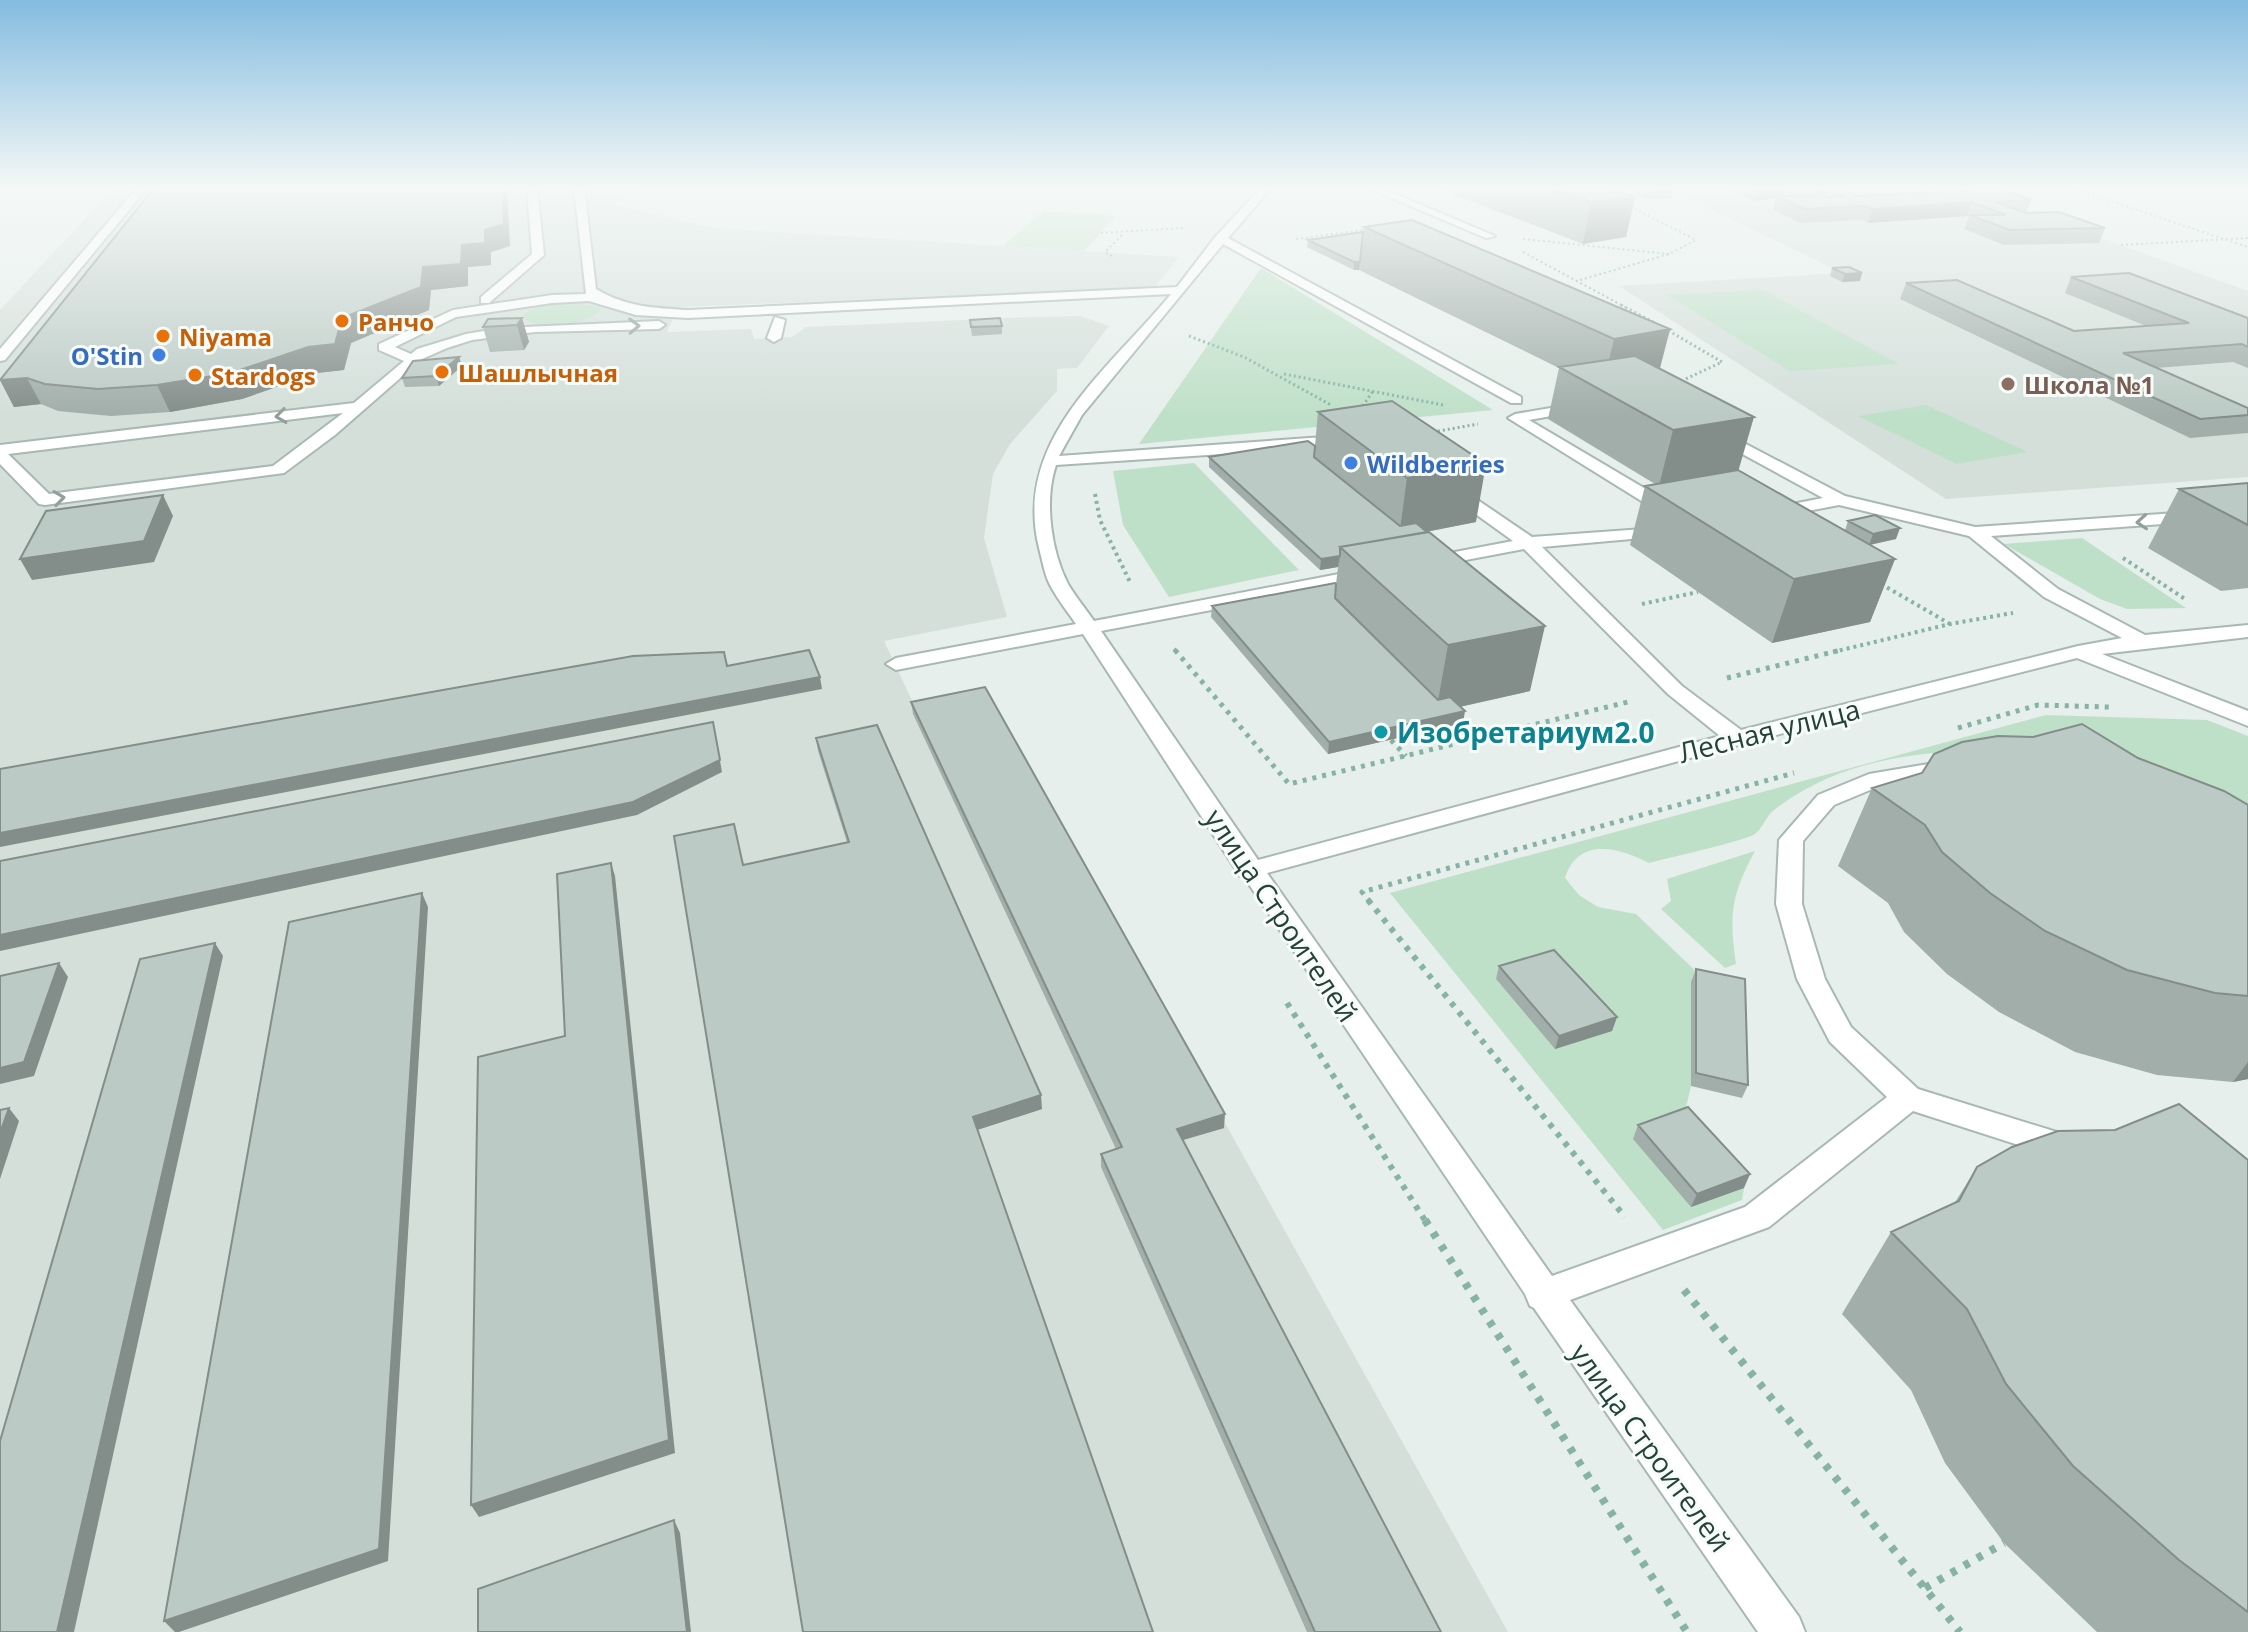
<svg xmlns="http://www.w3.org/2000/svg" width="2248" height="1632" font-family="'Open Sans',sans-serif">
<style>
.built{fill:#d4dfda}
.green{fill:#bfe0c8}
.lines{fill:none;stroke-linecap:round;stroke-linejoin:round}
.minor-casing{stroke:#a8b8b2;stroke-width:4}
.path-far5{stroke:#86b3a5;stroke-width:2;stroke-dasharray:2 3;stroke-linecap:butt}
.path-far4{stroke:#86b3a5;stroke-width:3;stroke-dasharray:2 3;stroke-linecap:butt}
.path-far3{stroke:#86b3a5;stroke-width:4;stroke-dasharray:3 4;stroke-linecap:butt}
.path-far2{stroke:#86b3a5;stroke-width:5;stroke-dasharray:4 6;stroke-linecap:butt}
.path-far1{stroke:#86b3a5;stroke-width:6;stroke-dasharray:5 7;stroke-linecap:butt}
.path{stroke:#86b3a5;stroke-width:8;stroke-dasharray:6 9;stroke-linecap:butt}
.minor{fill:#fff;fill-rule:evenodd}
.wall{fill:#a1aea9}
.shaded-wall{fill:#838d89}
.building{fill:#bbcac4;stroke:#838d89;stroke-width:2}
.oneway{stroke:#92a09c}
.food-dot{fill:#e8710a;stroke:#f7fbf9;stroke-width:3}
.shop-dot{fill:#3f7fe0;stroke:#f7fbf9;stroke-width:3}
.education-dot{fill:#8d6e63;stroke:#f7fbf9;stroke-width:3}
.culture-dot{fill:#0f9aa8;stroke:#f7fbf9;stroke-width:3}
.labels{text-anchor:middle;dominant-baseline:central;stroke-width:6;stroke-linejoin:round;paint-order:stroke}
.far-food-label{font-size:24px;font-weight:bold;fill:#c56008;stroke:#f7fbf9;text-anchor:start}
.far-shop-label{font-size:24px;font-weight:bold;fill:#366cbe;stroke:#f7fbf9;text-anchor:end}
.far-education-label{font-size:24px;font-weight:bold;fill:#785e54;stroke:#f7fbf9;text-anchor:start}
.street-label{font-size:28px;fill:#24423a;stroke:#f7fbf9}
.culture-label{font-size:28px;font-weight:bold;fill:#0d838f;stroke:#f7fbf9;text-anchor:start}
</style>
<rect width="100%" height="100%" fill="#e6efeb"/>
<path class="built" d="M114,188h536l-38,16 100,24 467,29 -25,31 -476,19 -11,25 84,-3 3,10 38,-2 14,-10 225,-10 49,-1 29,10 -32,42 -20,1v22l-47,53 -17,30 -9,64 23,79 -123,24 33,70 70,-16 521,937h-1508v-1322z
M1666,188h296l286,103v186l-302,22 -327,-213 224,-13z"/>
<path class="green" d="M1043,211l73,5 -32,35 -81,-5z
M1261,268l232,142 -354,34z
M1763,290l136,74 -109,7 -123,-76z
M569,301l31,6v4c-17,15 -56,20 -76,8v-5l17,-8z
M1926,405l102,47 -71,12 -99,-48z
M1194,463l105,107 -130,27 -46,-72 -10,-54z
M2082,538l104,70 -59,1 -27,-10 -96,-55z
M2046,715l161,5 41,16v97l-267,-82c-73,0 -148,13 -207,59 -8,6 -11,18 -19,24 -10,7 -88,24 -106,29 -31,-16 -71,-26 -84,15l14,17 19,12 38,7 67,64 -12,5v103l-8,34 8,87 53,-19 -2,12 -79,30 -273,-337z
M1755,851c-24,45 -26,63 -19,113l-11,4 -64,-59 10,-8 -4,-22z"/>
<g class="lines">
<g class="minor-casing">
<path id="minor" d="M137,188h10l-142,172 -5,1v-12z
M527,188h10l7,67 -55,48h-8v-6l51,-43z
M574,188h10l12,101c30,18 57,19 92,21l489,-23 39,-51 45,-48h10l-43,50 293,159v6h-10l-288,-159 -141,171 -23,41 250,-18 37,-2 8,5 -8,5 -290,19c-12,36 -5,86 12,119 7,12 17,24 26,37l276,-53 9,6 -9,6 -269,51 157,229 462,-124 -52,-42 -144,-145 -95,18 -6,-1 -3,-4 3,-4 90,-17 -68,-49 -2,-3 2,-3h12l75,51 139,-10 3,4 -9,5 -123,11 140,139 59,44 337,-84 44,-8 -78,-41 -75,-61 -130,-31 -67,13 -6,-1 -3,-4 3,-4 57,-11 -110,-60v-6h10l122,64 130,31 273,-19v10l-257,18 67,53 87,46 103,-10v12l-146,17 146,57v15l-171,-68 -332,85 -478,130 285,403 193,-69 142,-110 -57,-55 -33,-63 -21,-75 3,-64 39,-45 51,-21 83,-14 8,2 3,5 -3,5 -78,13 -48,20 -31,36 -1,63 23,75 26,48 67,62 158,49 5,9 -5,9 -11,4 -152,-49 -144,116 -199,73 229,317 6,15h-47l-224,-324 -4,-2 -5,-12 -281,-417 -4,-1 -157,-242 -187,36 -10,-6 10,-6 180,-34c-9,-13 -20,-27 -27,-41 -5,-11 -7,-24 -10,-35 -27,-109 71,-179 132,-254l-483,24 -52,-3 -47,-14 -37,2 -96,14 -61,30 16,7 6,-5 49,-15 36,-6 157,-7 6,4 -6,4 -124,3 -63,8 -25,8 -25,11 -87,76 -51,38 -239,32 -6,-1 -39,-40v-19l354,-42 50,-42 -25,-11v-6l74,-34 99,-15 34,-1zM343,413l-70,53 -224,28 -41,-40z
M1368,188h13l114,48 -9,2z
M775,317l10,3 -4,18 -7,4 -7,-4z
M1580,403l5,1v6l-56,10 147,87 2,4 -2,4h-12l-156,-97 7,-4z"/>
</g>
<path class="path-far5" d="M2059,188l15,1 174,58
M1101,233l82,-5
M1296,239l74,-10
M1523,239l146,15
M2121,245l127,-7
M1523,252l102,55
M1112,256l-7,-4 18,-18
M1580,280l89,-26 27,-14 -67,-34"/>
<path class="path-far4" d="M1621,305l34,18
M1664,328l58,34 -45,21
M1189,336l55,21 87,48
M1284,374l159,31
M1360,410l13,-19
M1433,432l45,-8"/>
<path class="path-far3" d="M1095,494l5,26 31,64
M2123,558l62,41
M1881,584l69,40
M1642,604l56,-12
M1174,649l3,3
M1833,652l117,-28 63,-11"/>
<path class="path-far2" d="M1175,650l114,134 343,-83
M1727,678l114,-28
M1958,728l80,-23 71,2
M1391,740l15,16
M1370,902l-8,-10 432,-119"/>
<path class="path-far1" d="M1368,900l257,317
M1287,1003l139,219"/>
<path class="path" d="M1425,1220l262,412
M1684,1290l276,342
M1925,1588l79,-45"/>
<use href="#minor" class="minor"/>
</g>
<path class="wall" d="M1437,188h170l28,9 -9,40 -43,7z
M1633,188h34l6,3 -2,7 -26,1 -13,-8z
M1731,188h98l-2,7h-2l3,2 4,-1 1,-5 23,5 103,-5 1,-3 71,12 -5,13 79,15 -6,15 -95,2 -40,-16 5,-12 -2,-1 -99,7 -7,-3 -60,3 -28,-13 3,-12 -22,3 -24,-11z
M1364,227l306,102 -10,39 78,102 107,60 3,-9 48,18 -27,6 26,14 -25,63 -98,21 -142,-98 15,-59 10,-2 -107,-65 11,-51 -200,-98h-5l-47,-23 1,-7 55,-8z
M510,246l-19,6v13l-23,2v19l-37,4 -2,20 -78,33 -7,27 -27,3 -75,26 -72,13 -59,4 -53,-5 -17,-7 -27,3 -14,-27z
M1832,268l28,13 -18,1 -12,-6z
M2071,277l177,41v50l-15,-6 -77,6 92,40v25l-58,5 -290,-139 6,-16 168,48 72,-5 -81,-33z
M522,318l7,24 -5,8 -34,2 -7,-25z
M970,320l32,6v8l-30,2z
M459,357l3,9 -23,20 -34,1 -3,-9z
M1318,412l158,110 -50,10 104,159 -70,16 3,16 -135,31 -117,-137 1,-11 124,-22 2,-17 -18,3 -111,-103v-10l106,-11z
M2248,483v105l-27,3 -73,-43 31,-59z
M911,702l313,426 -41,12 258,492h-134l-206,-465v-13l15,-5 -203,-435z
M816,738l226,371 -65,21 -234,-265 104,-23 -29,-91z
M2138,758l110,47v274l-15,3 -76,-7 -82,-23 -76,-40 -52,-38 -43,-42 -16,-29 -50,-37 34,-78z
M1499,966l118,51 -5,14 -57,18 -59,-70z
M1696,969l52,116 -6,13 -51,-12v-104z
M1638,1125l106,63 -53,19 -58,-68z
M2248,1160v472h-151l-93,-89 -59,-80 -34,-73 -69,-76 49,-82 63,-28 23,-37z"/>
<path class="shaded-wall" d="M503,188h4l3,58 -19,6v13l-23,2v19l-37,4 -2,20 -78,33 -7,27 -27,3 -75,26 -72,13 -13,-27 185,-67 143,-88z
M1757,188h27l-2,10 -6,-2v2l-22,3z
M2164,188h20l-21,2z
M1635,197l-9,40 -43,7 8,-42z
M1972,202l-5,14 -99,7 5,-14z
M1354,262h6l-1,8h-5z
M1862,273l-2,8 -18,1 3,-8z
M522,318l7,24 -5,8 -7,-25z
M1670,329l-13,50 -55,11 12,-51z
M459,357l3,9 -23,20 -3,-10z
M27,378l14,26 -27,3 -14,-27z
M1754,417l-16,55 -79,14 14,-56z
M1486,464l-10,58 -77,15 8,-59z
M163,495l10,21 -19,46 -122,18 -12,-21z
M1900,528l-4,11 -27,6 4,-11z
M1340,556l-2,11 -18,3 1,-11z
M1895,559l-25,63 -98,21 22,-64z
M1545,626l-15,65 -94,21 12,-67z
M820,677l2,12 -822,158v-14z
M1465,711l-2,12 -135,31 1,-12z
M713,722l9,50 -85,43 -637,136v-16z
M611,863l4,13 60,577 -196,64 -8,-12z
M422,893l6,14 -40,654 -209,71h-4l-11,-11z
M215,943l8,13 -149,676h-17z
M59,963l9,14 -34,99 -34,8v-16z
M1617,1017l-5,14 -57,18 4,-13z
M2248,1062v17l-15,3z
M1041,1095l1,14 -68,22 -1,-14z
M9,1108l10,13 -19,58v-46z
M1225,1114l-1,14 -48,14 1,-13z
M1750,1174l-6,14 -53,19 6,-13z
M674,1520l6,13 11,99h-4z"/>
<path class="building" d="M154,188h349l1,36 -19,6v13l-23,2 -1,19 -38,3 -2,20 -79,31 -7,26 -27,3 -77,26 -74,12 -59,4 -53,-5 -18,-6 -27,2z
M1549,188h58l28,9 -44,5z
M1640,188h27l6,3 -26,1z
M1794,188h13l21,9 16,-1 -11,-5h11l12,5 113,-5 -8,-3h34l36,12 -35,2 30,11 33,-1 46,16 -95,2 -40,-15h36l-34,-13 -99,7 -8,-3 -60,3 -29,-13 41,1z
M1412,220l258,109 -56,10 -250,-112z
M1363,232l-3,30h-6l-46,-22z
M1849,267l13,6 -17,1 -13,-6z
M2129,273l119,45v29l-6,-3 -119,9 125,55v7l-48,4 -294,-136 51,-3 117,51 115,-8 -118,-46z
M522,318l-5,7 -34,2 5,-8z
M1000,318l2,8 -31,1 -1,-7z
M1635,356l119,61 -81,13 -114,-63z
M459,357l-23,19 -34,2 11,-17z
M1392,401l94,63 -79,14 -89,-66z
M1308,441l7,5 -1,11 86,69 16,-3 11,9 -87,15v9l-19,3 -112,-102z
M1738,470l157,89 -101,20 -149,-93z
M2248,483v42l-69,-36z
M163,495l-19,46 -124,18 26,-48z
M1875,515l25,13 -27,6 -25,-13z
M1429,532l116,94 -97,19 -108,-98z
M1335,583l1,1 -1,14 103,102 12,-3 15,14 -136,31 -117,-136z
M809,650l11,27 -820,156v-64l633,-113 91,-4 3,14z
M985,687l240,427 -48,15 264,503h-126l-214,-478 21,-7 -211,-445z
M713,722l7,38 -87,42 -633,133v-74z
M2082,724l56,34 86,33 24,14v191l-33,-3 -88,-23 -82,-39 -55,-38 -48,-41 -17,-27 -53,-37 50,-15 12,-19 28,-12 36,-6 35,1z
M877,725l164,370 -68,22 180,515h-350l-129,-796 60,-12 9,41 106,-23 -33,-104z
M611,863l58,577 -198,65 7,-448 87,-21 -8,-162z
M422,893l-43,656 -215,72 125,-699z
M215,943l-158,689h-57v-191l140,-482z
M1554,950l63,67 -58,19 -60,-70z
M59,963l-35,99 -24,6v-92z
M1696,969l49,10 3,106 -52,-12z
M2179,1104l69,56v452l-69,-52 -106,-94 -67,-82 -39,-75 -76,-77 68,-31 18,-34 35,-20 46,-16 57,-1z
M1688,1107l62,67 -53,20 -59,-69z
M9,1108l-9,25v-23z
M674,1520l13,112h-209v-43z"/>
<defs><path id="oneway-chevron" d="M-2-3.5L2.5 0L-2 3.5" fill="none" stroke-width="1.6" stroke-linecap="round" stroke-linejoin="round" transform="scale(2)"/></defs>
<g class="oneway">
<use href="#oneway-chevron" transform="translate(634 326) rotate(-2)"/>
<use href="#oneway-chevron" transform="translate(281 416) rotate(173)"/>
<use href="#oneway-chevron" transform="translate(59 498) rotate(-8)"/>
<use href="#oneway-chevron" transform="translate(2142 522) rotate(176)"/>
</g>
<linearGradient id="sky" x2="0" y2="1"><stop stop-color="#84bce0"/><stop offset="0.45" stop-color="#f4f8f6"/><stop offset="1" stop-color="#f4f8f6" stop-opacity="0"/></linearGradient>
<rect width="2248" height="416" fill="url(#sky)"/>
<g class="food-dot">
<circle cx="342" cy="321" r="8"/>
<circle cx="163" cy="336" r="8"/>
<circle cx="442" cy="372" r="8"/>
<circle cx="195" cy="375" r="8"/>
</g>
<g class="shop-dot">
<circle cx="159" cy="355" r="8"/>
<circle cx="1351" cy="463" r="8"/>
</g>
<circle class="education-dot" cx="2008" cy="384" r="8"/>
<circle class="culture-dot" cx="1381" cy="732" r="8"/>
<g class="labels">
<g class="far-food-label">
<text x="358" y="321">Ранчо</text>
<text x="179" y="336">Niyama</text>
<text x="458" y="372">Шашлычная</text>
<text x="211" y="375">Stardogs</text>
</g>
<g class="far-shop-label">
<text x="143" y="355">O'Stin</text>
<text x="1367" y="463" text-anchor="start">Wildberries</text>
</g>
<g class="far-education-label">
<text x="2024" y="384">Школа №1</text>
</g>
<g class="street-label">
<text transform="translate(1769 730) rotate(-14)">Лесная улица</text>
<text transform="translate(1282 915) rotate(56)">улица Строителей</text>
<text transform="translate(1651 1447) rotate(54)">улица Строителей</text>
</g>
<g class="culture-label">
<text x="1397" y="732">Изобретариум2.0</text>
</g>
</g>
</svg>
